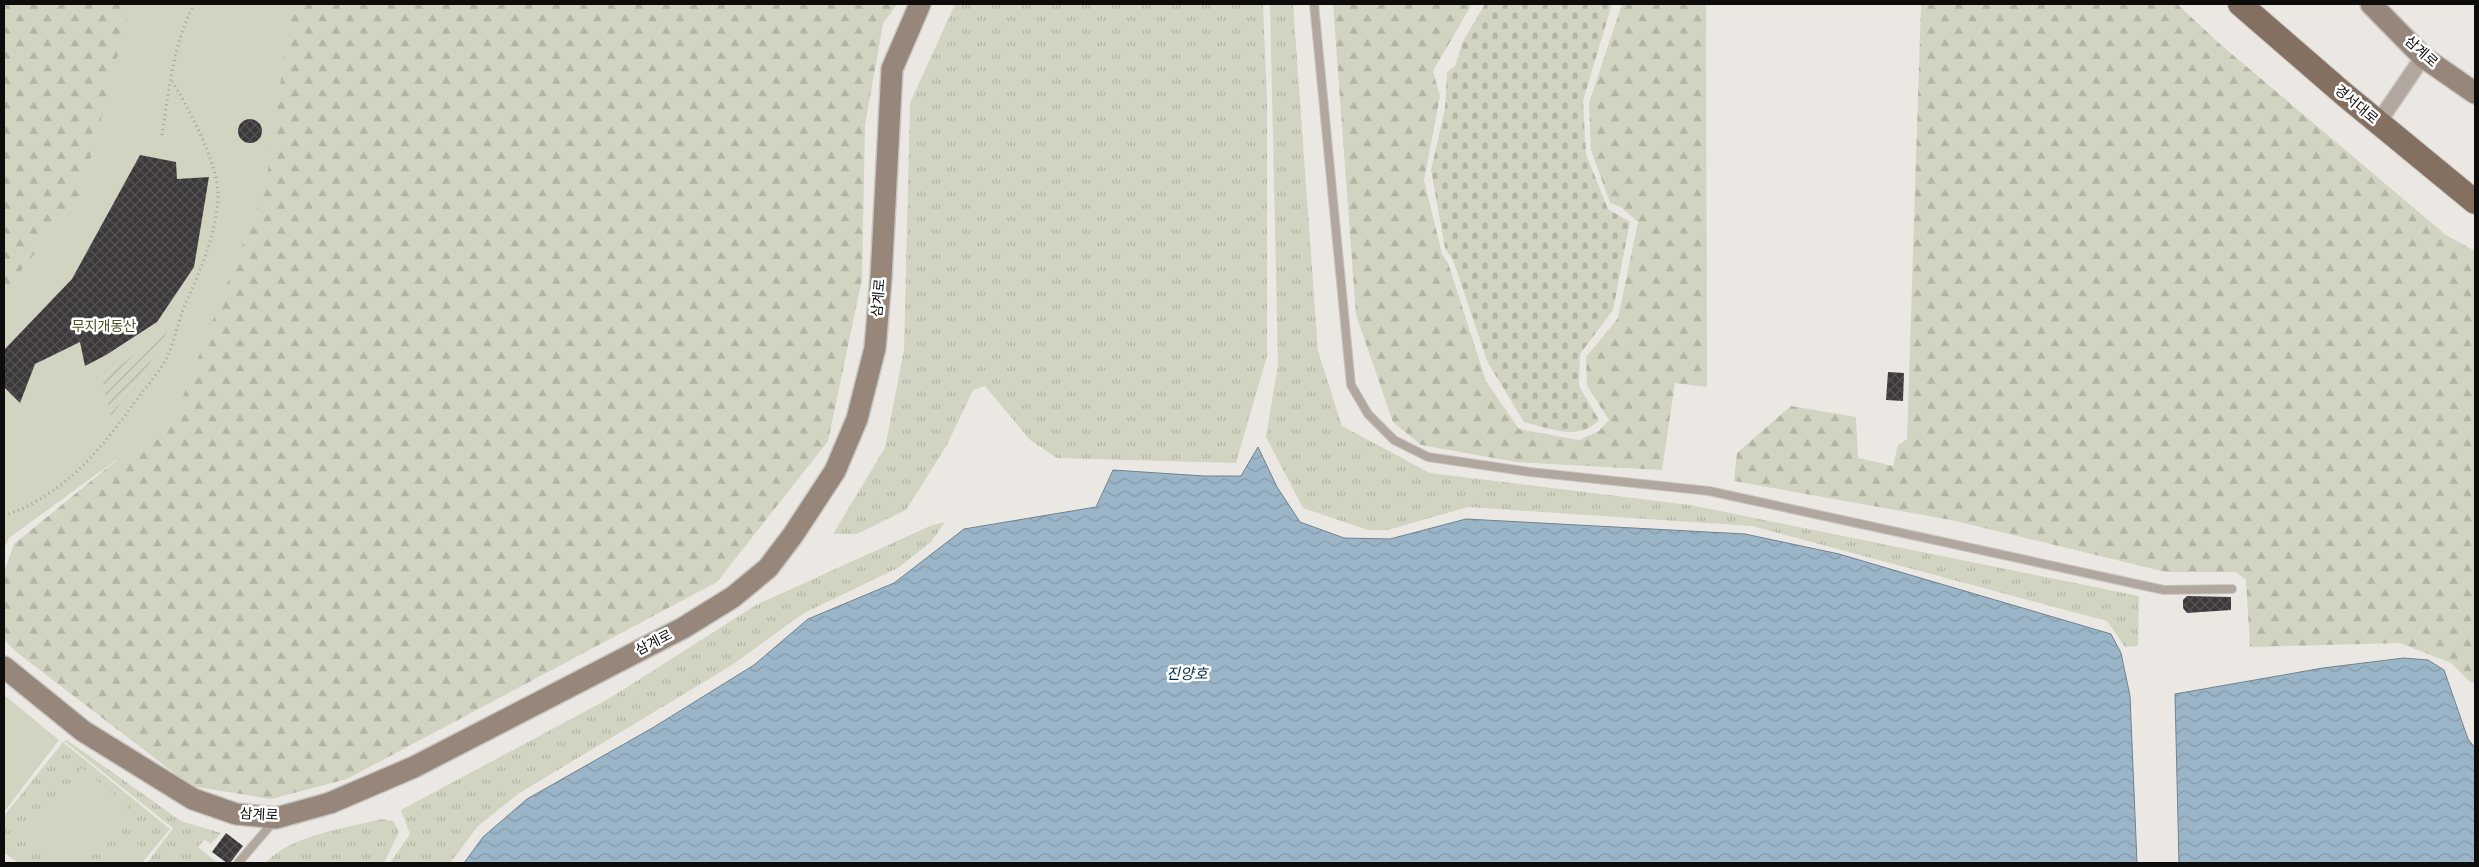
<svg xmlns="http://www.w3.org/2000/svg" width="2479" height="867" font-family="'Alegreya Sans','Noto Sans KR',sans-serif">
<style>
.grass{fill:url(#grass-tufts)}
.forest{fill:url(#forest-firs)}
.cemetery{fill:url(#cemetery-stones)}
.park{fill:#d1d4c1}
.garden{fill:url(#garden-furrows)}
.water{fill:url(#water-waves);stroke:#70828f}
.building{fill:url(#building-cross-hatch)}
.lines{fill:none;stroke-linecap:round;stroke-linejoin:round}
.lane-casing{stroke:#c7c5c1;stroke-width:10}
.street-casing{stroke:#c7c5c1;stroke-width:18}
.secondary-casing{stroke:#c7c5c1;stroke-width:24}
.primary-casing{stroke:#c7c5c1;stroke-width:26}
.path{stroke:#a3a19e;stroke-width:3;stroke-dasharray:1 4;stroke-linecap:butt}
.lane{stroke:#b2a79e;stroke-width:8}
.street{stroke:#b2a79e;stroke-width:15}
.secondary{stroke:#97877a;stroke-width:21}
.primary{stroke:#847060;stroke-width:24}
.labels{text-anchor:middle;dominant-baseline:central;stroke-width:5;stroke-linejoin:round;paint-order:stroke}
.street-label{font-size:14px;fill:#0d0c0a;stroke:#fff}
.park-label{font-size:14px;fill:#4d5121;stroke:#fff}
.water-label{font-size:15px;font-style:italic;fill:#00304c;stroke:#fff}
</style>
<defs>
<pattern id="grass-tufts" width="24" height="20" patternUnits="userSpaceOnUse" patternTransform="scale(1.25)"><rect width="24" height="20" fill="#d1d4c1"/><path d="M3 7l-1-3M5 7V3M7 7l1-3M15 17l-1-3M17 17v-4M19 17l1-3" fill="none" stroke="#b2b5a4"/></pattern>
<pattern id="forest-firs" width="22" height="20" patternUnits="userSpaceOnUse" patternTransform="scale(1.25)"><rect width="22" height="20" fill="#d1d4c1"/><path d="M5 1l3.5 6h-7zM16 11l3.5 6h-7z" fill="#b2b5a4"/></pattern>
<pattern id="cemetery-stones" width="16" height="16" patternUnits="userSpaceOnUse" patternTransform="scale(1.25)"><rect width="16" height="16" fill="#d1d4c1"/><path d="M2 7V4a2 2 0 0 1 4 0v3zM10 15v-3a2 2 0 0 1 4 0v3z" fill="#b2b5a4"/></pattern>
<pattern id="garden-furrows" width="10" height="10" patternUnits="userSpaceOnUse" patternTransform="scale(1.25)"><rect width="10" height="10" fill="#d1d4c1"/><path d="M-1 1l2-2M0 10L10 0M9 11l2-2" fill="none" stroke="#b2b5a4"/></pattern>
<pattern id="water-waves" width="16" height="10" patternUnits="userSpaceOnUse" patternTransform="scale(1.25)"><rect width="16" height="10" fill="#9bb5c8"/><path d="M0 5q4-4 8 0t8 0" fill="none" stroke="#849aaa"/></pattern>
<pattern id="building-cross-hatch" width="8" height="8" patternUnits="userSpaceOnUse" patternTransform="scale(1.25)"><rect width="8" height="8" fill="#3d393b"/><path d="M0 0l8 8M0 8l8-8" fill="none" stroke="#555254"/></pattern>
</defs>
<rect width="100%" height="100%" fill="#ebe8e4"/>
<path class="grass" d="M955,4h308l4,97v255l-31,107 -179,-5 -27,-18 -45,-54 -12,4 -26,55 -41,65 -49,24h-24l52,-86 19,-98 6,-247z
M1270,4h23l25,347 24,75 88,47 260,32 449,91 -1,50 -13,1 -18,-26 -355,-95 -284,-19 -80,23h-20l-65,-22 -37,-71 12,-72z
M945,522l-14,20 -33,26 -94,45 -72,52 -214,129 -40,32 -28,37h-60l20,-29 -9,-24 209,-112 146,-93 174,-79z
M67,740l114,81 40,12 -10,11 -7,-4 -6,7 20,16h-71l26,-35 -109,-87z
M63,742l107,87 -28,34h-124l-14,-11v-36z
M382,819l11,2 6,11 -15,31h-119c29,-29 78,-34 117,-44z"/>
<path class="forest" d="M4,4h144l-52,202 -92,101z
M289,4h608l-14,20 -18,101 -3,154 -34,162 -111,141 -370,197 -76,20 -80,-13 -176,-135 -11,-12v-67l10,-28 159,-130z
M1333,4h139l-39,67 7,25 -16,84 18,74 6,9 38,118 33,48 60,11 20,-9 10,-11 -22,-34 -1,-29 32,-39 20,-96 -17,-15 -11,-4 -19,-53 -2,-47 33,-99h84l1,383 -32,-4 -13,87 -146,-8 -95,-17 -28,-23 -37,-107z
M1921,4h256l44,41 225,190 29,16v432l-5,-1 -19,-19 -51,-20 -150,4 -4,-67 -10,-8h-70l-215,-52 -217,-39 3,-28 54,-47 65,11 2,41 35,8 5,-21 9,-6z"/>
<path class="cemetery" d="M1485,4h127l-29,97 3,53 22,55 22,13 -17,88 -33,44 -1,32 20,34c-20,22 -50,8 -75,2l-36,-59 -35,-103 -8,-12 -14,-78 14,-61 2,-37 8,-6 8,-25z"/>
<path class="park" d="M131,4h161l-26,180 -91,233 -166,121 -5,11v-257l77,-97z
M4,695l55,45 -55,72z
M82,768l46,38 -46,57h-28l-29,-24z
M128,837l20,15 -9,11h-32z"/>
<path class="garden" d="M170,326l-14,28 -45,63 -9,-37z"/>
<path class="water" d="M1258,447l19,40 23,35 44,16 46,1 76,-20 279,15 94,20 272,80 10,19 9,43 7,167h-1673l19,-26 44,-38 127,-72 100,-62 54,-46 86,-36 70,-54 132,-22 17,-37 91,6h37z
M2404,658l24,2 16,10 24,69 7,9v115h-296l-4,-169 148,-26z"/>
<path class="building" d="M238 131a12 12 0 1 1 24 0a12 12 0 1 1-24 0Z
M140,155l36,7 1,17 32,-2 -15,90 -37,55 -51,33 -21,11 -5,-24 -45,22 -15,39 -16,-16v-37l68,-71z
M1888,372l16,1 -1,28 -17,-1z
M2187,596l44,1v13l-44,3 -4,-5v-8z
M226,833l17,13 -13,17h-3l-15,-11z"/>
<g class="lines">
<g class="lane-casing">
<path id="lane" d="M1314,4l37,381 17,29 26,26 34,17 102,15 179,19 455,99 68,-1
M238,863l37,-43"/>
</g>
<g class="street-casing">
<path id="street" d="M2378,123l45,-66"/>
</g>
<g class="secondary-casing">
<path id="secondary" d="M2371,4l52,53 52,36
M4,667l79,64 110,68 43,15 40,4 54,-15 84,-36 269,-139 50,-31 35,-29 25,-33 42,-64 22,-52 18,-71 6,-70 11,-209 28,-65"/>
</g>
<g class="primary-casing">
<path id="primary" d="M2240,4l105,91 130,107"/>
</g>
<path class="path" d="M162,135c7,-45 11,-91 32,-131
M4,516c65,-24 96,-66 136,-121 9,-12 22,-26 28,-40 7,-16 10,-34 17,-50 15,-35 31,-68 33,-108 1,-33 -30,-90 -47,-118"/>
<use href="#lane" class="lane"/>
<use href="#street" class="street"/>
<use href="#secondary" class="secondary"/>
<use href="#primary" class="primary"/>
</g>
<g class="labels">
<g class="street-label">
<text transform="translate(2421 52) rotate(42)">삼계로</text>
<text transform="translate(2356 105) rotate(40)">경서대로</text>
<text transform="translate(879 298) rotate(-85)">삼계로</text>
<text transform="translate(654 643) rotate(-27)">삼계로</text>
<text transform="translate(259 815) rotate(3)">삼계로</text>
</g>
<g class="park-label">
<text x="104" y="327">무지개동산</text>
</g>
<g class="water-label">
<text x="1187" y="674">진양호</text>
</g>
</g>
<rect width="2479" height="867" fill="none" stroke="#0d0c0a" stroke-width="10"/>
</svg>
